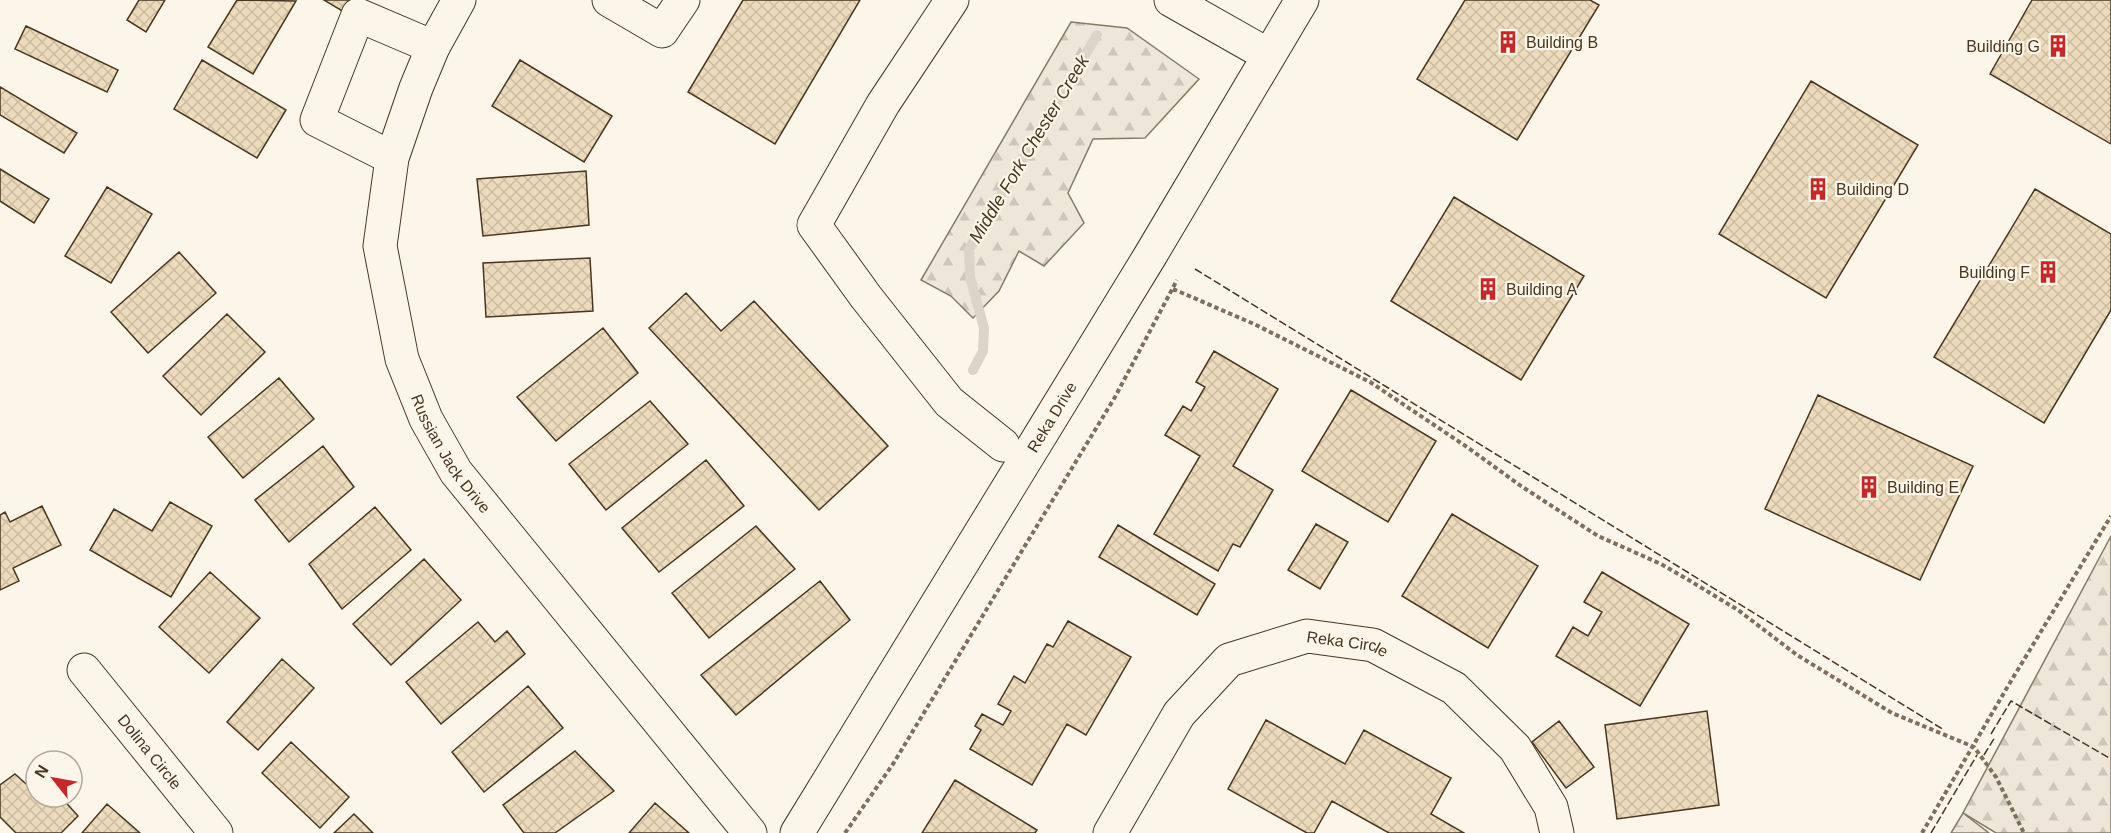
<svg xmlns="http://www.w3.org/2000/svg" width="2111" height="833" font-family="Arial,sans-serif">
<style>
.forest{fill:url(#forest-firs);stroke:#887966;stroke-width:1.5}
.wetland{fill:url(#wetland-marsh);stroke:#887966;stroke-width:1.5}
.lines{fill:none;stroke-linecap:round;stroke-linejoin:round}
.stream{stroke:#dcd4c6;stroke-width:10}
.building{fill:url(#building-cross-hatch);stroke:#4a3520;stroke-width:1.5}
.minor-casing{stroke:#4a3520;stroke-width:35}
.path{stroke:#7f6f5c;stroke-width:4;stroke-dasharray:4.5 3;stroke-linecap:butt}
.minor{stroke:#fbf6e9;stroke-width:33}
.fence{stroke:#4a3520;stroke-width:1.5;stroke-dasharray:8 3;stroke-linecap:butt}
.labels{text-anchor:middle;dominant-baseline:central;stroke-width:4.5;stroke-linejoin:round;paint-order:stroke}
.poi-label{font-size:16px;fill:#4a3520;stroke:#fbf6e9;text-anchor:start}
.street-label{font-size:16px;fill:#4a3520;stroke:#fbf6e9}
.water-label{font-size:18px;font-style:italic;fill:#4a3520;stroke:#fbf6e9}
</style>
<defs>
<pattern id="forest-firs" width="22" height="20" patternUnits="userSpaceOnUse" patternTransform="scale(1.5)"><rect width="22" height="20" fill="#ede6d9"/><path d="M5 1l3.5 6h-7zM16 11l3.5 6h-7z" fill="#cdc6ba"/></pattern>
<pattern id="wetland-marsh" width="20" height="14" patternUnits="userSpaceOnUse" patternTransform="scale(1.5)"><rect width="20" height="14" fill="#ede6d9"/><path d="M1 5h8M5 5V1M11 12h8M15 12V8" fill="none" stroke="#cdc6ba"/></pattern>
<pattern id="building-cross-hatch" width="8" height="8" patternUnits="userSpaceOnUse" patternTransform="scale(1.5)"><rect width="8" height="8" fill="#ecdcbc"/><path d="M0 0l8 8M0 8l8-8" fill="none" stroke="#ccbda1"/></pattern>
</defs>
<rect width="100%" height="100%" fill="#fbf6e9"/>
<path class="forest" d="M1071,22l56,6 72,51 -54,59 -52,1 -25,54 16,30 -40,43 -25,-15 -20,40 -26,27 -22,-22 -30,-16z
M2111,536v297h-115l-33,-20z"/>
<path class="wetland" d="M1963,813l26,20h-38z"/>
<g class="lines">
<path class="stream" d="M973,370l10,-19 1,-23 -14,-51 -1,-28 128,-214"/>
</g>
<path class="building" d="M139,0h26l-19,32 -19,-12z
M237,0l59,1 -43,73 -45,-27z
M324,0h27l-7,12z
M743,0h117l-85,144 -87,-52z
M1465,0h125l9,5 -82,135 -100,-61z
M2032,0h79v144l-121,-70z
M26,26l92,44 -11,22 -92,-43z
M202,60l84,50 -29,48 -83,-49z
M520,60l92,56 -28,46 -92,-56z
M1811,81l107,64 -92,153 -107,-64z
M0,87l77,46 -13,20 -64,-38z
M0,169l49,30 -15,24 -34,-22z
M586,171l3,54 -106,11 -6,-57z
M107,187l45,27 -41,69 -46,-27z
M2035,189l76,45v76l-67,113 -110,-66z
M1454,197l130,79 -63,104 -130,-79z
M179,252l37,41 -68,60 -37,-41z
M590,258l3,53 -107,6 -3,-54z
M686,293l35,38 33,-30 134,145 -69,64 -170,-182z
M227,314l38,38 -64,63 -38,-39z
M603,328l35,45 -82,68 -39,-44z
M1214,351l64,38 -45,77 40,24 -33,57 -7,-3 -15,27 -64,-37 46,-78 -35,-21 18,-29 8,5 14,-24 -9,-5z
M279,378l35,41 -71,59 -35,-41z
M1351,390l85,51 -48,81 -86,-51z
M1818,395l155,71 -53,114 -155,-71z
M650,401l38,43 -82,66 -37,-46z
M323,446l31,41 -65,55 -34,-42z
M706,460l38,46 -85,66 -37,-44z
M170,502l42,24 -41,71 -81,-47 24,-41 38,22z
M42,506l19,39 -48,23 6,13 -19,9v-75l5,-3 5,10z
M375,507l36,43 -69,59 -33,-45z
M1452,514l86,52 -50,82 -86,-52z
M1316,524l32,18 -28,47 -32,-19z
M1118,525l97,59 -18,31 -98,-58z
M756,526l39,43 -86,69 -37,-45z
M424,559l37,41 -70,65 -38,-41z
M210,572l50,46 -51,55 -50,-46z
M1602,572l87,52 -49,82 -84,-50 17,-29 15,9 14,-24 -18,-10z
M820,581l30,39 -114,95 -35,-40z
M1068,621l63,36 -45,78 -19,-11 -35,61 -62,-36 11,-19 -6,-4 7,-12 21,11 8,-14 -13,-7 16,-28 11,7 22,-39 6,3z
M478,622l17,20 12,-11 18,23 -84,70 -35,-42z
M282,659l32,29 -56,62 -31,-28z
M528,686l35,42 -79,64 -32,-40z
M1707,711l12,94 -102,14 -12,-94z
M1266,720l79,44 19,-34 87,48 -20,36 33,19h-75l-57,-32 -18,32h-7l-79,-44z
M1559,721l35,46 -28,21 -34,-46z
M291,742l58,55 -29,31 -58,-55z
M575,751l39,40 -59,42h-31l-21,-28z
M15,774l19,17 2,-2v8h25l17,19 -17,17h-45l-16,-16v-32z
M955,780l82,50 -2,3h-113z
M655,803l34,30h-60z
M107,804l33,29h-58z
M354,814l19,19h-39z"/>
<g class="lines">
<g class="minor-casing">
<g id="minor">
<path id="s1" d="M459,0l-26,47 -17,41 -24,70 -12,88 22,113 24,60 30,53 294,361"/>
<path d="M609,0l53,31 21,-31"/>
<path d="M952,0l-69,104 -69,121 52,72 83,105 54,43"/>
<path d="M1171,0l97,55"/>
<path d="M392,158l-75,-38 41,-105 75,32"/>
<path id="s2" d="M84,670l132,163"/>
<path id="s3" d="M797,833l353,-577 152,-256"/>
<path id="s4" d="M1110,833l69,-119 50,-54 78,-24 66,9 81,43 61,60 36,59 6,26"/>
</g>
</g>
<path class="path" d="M1173,289l81,35 116,58 97,65 54,39 77,50 63,28 26,15 51,31 59,45 95,58 82,34 22,30 28,56
M845,833l48,-69 222,-367 62,-117
M1922,833l86,-147 103,-170"/>
<use href="#minor" class="minor"/>
<path class="fence" d="M1195,269l749,461
M1991,734l20,-33 100,58
M1984,755l11,-18
M1931,833l46,-78"/>
</g>
<defs>
<g id="building-bare" transform="scale(1.8)"><path d="M-4-6H4V6H1V3H-1V6H-4ZM-2.5-4.3h1.7v1.8h-1.7ZM.8-4.3h1.7v1.8H.8ZM-2.5-1h1.7V.8h-1.7ZM.8-1h1.7V.8H.8Z" fill="#c62828" stroke="#fbf6e9" stroke-width="2.5" paint-order="stroke"/></g>
</defs>
<g fill-rule="evenodd">
<use href="#building-bare" x="1508" y="42"/>
<use href="#building-bare" x="2058" y="46"/>
<use href="#building-bare" x="1818" y="189"/>
<use href="#building-bare" x="2048" y="272"/>
<use href="#building-bare" x="1488" y="289"/>
<use href="#building-bare" x="1869" y="487"/>
</g>
<g class="labels">
<g class="poi-label">
<text x="1526" y="42">Building B</text>
<text x="2040" y="46" text-anchor="end">Building G</text>
<text x="1836" y="189">Building D</text>
<text x="2030" y="272" text-anchor="end">Building F</text>
<text x="1506" y="289">Building A</text>
<text x="1887" y="487">Building E</text>
</g>
<g class="street-label">
<text stroke="none"><textPath href="#s3" startOffset="488">Reka Drive</textPath></text>
<text stroke="none"><textPath href="#s1" startOffset="483">Russian Jack Drive</textPath></text>
<text stroke="none"><textPath href="#s4" startOffset="334">Reka Circle</textPath></text>
<text stroke="none"><textPath href="#s2" startOffset="105">Dolina Circle</textPath></text>
</g>
<g class="water-label">
<text transform="translate(1029 149) rotate(-59)">Middle Fork Chester Creek</text>
</g>
</g>
<g transform="translate(54 779) rotate(301)"><circle r="28" fill="#fbf6e9" stroke="#b4a999" stroke-width="1.5"/>
<path d="M0-4.5L10 22L0 15L-10 22Z" fill="#c62828"/>
<text y="-9" font-size="16" font-weight="bold" text-anchor="middle" fill="#4a3520">N</text>
</g>
</svg>
